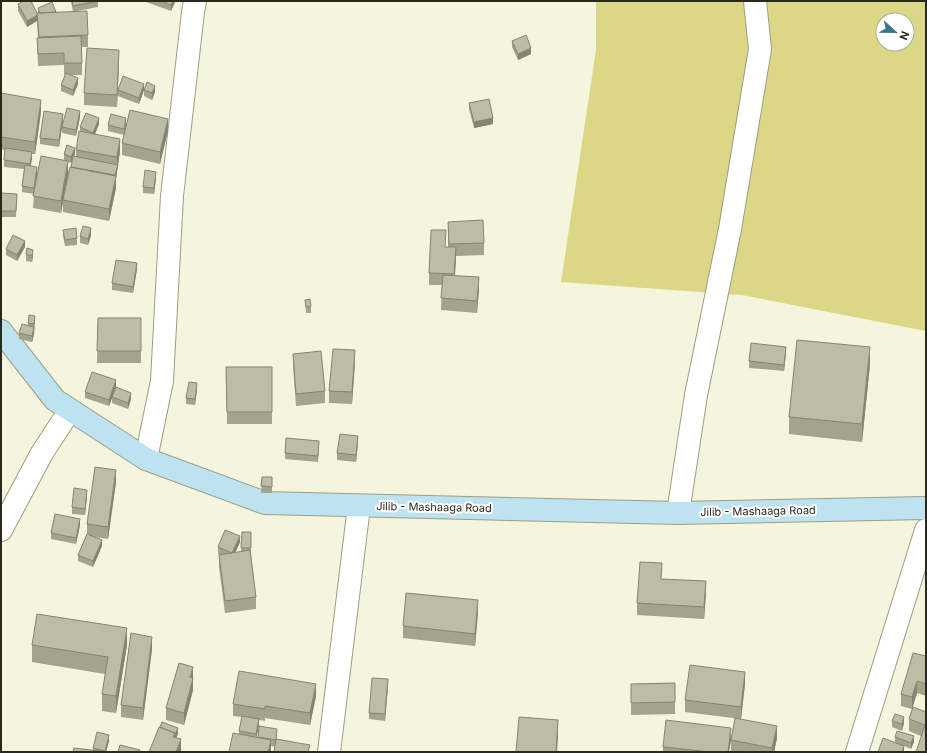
<svg xmlns="http://www.w3.org/2000/svg" width="927" height="753" font-family="Inter,sans-serif">
<style>
.green{fill:#dcd787;fill-rule:evenodd}
.lines{fill:none;stroke-linecap:round;stroke-linejoin:round}
.minor-casing{stroke:#9d9d86;stroke-width:24}
.secondary-casing{stroke:#9d9d86;stroke-width:24}
.minor{stroke:#fff;stroke-width:22}
.secondary{stroke:#bee3f0;stroke-width:22}
.wall{fill:#a3a38e;fill-rule:evenodd}
.shaded-wall{fill:#848474}
.building{fill:#bdbda5;stroke:#848474}
.labels{text-anchor:middle;dominant-baseline:central;stroke-width:4;stroke-linejoin:round;paint-order:stroke}
.street-label{font-size:11px;fill:#29281f;stroke:#fff}
</style>
<rect width="100%" height="100%" fill="#f5f4dc"/>
<path class="green" d="M596,1h330v330l-184,-36 -181,-13 35,-232zM883,20h24v24h-24z"/>
<g class="lines">
<g class="minor-casing">
<path id="minor" d="M146,459l16,-78 10,-185 21,-184 2,-11
M678,513l18,-118 34,-166 30,-180 -5,-48
M1,530l41,-77 28,-43
M329,752l30,-246
M857,752l69,-222"/>
</g>
<g class="secondary-casing">
<path id="secondary" d="M1,331l54,69 91,59 119,44 413,10 248,-5"/>
</g>
<use href="#minor" class="minor"/>
<use href="#secondary" class="secondary"/>
</g>
<path class="wall" d="M18,1h13l6,12h1v-5l18,4h17l-2,-11h27v6l-21,4 11,24v12h-6v28h-10l6,9 -5,12 -12,-5v-6l4,-10h-1v-10l-26,1 -1,-28h1l-1,-17 -10,6 -9,-16v-7l4,-2z
M146,1h29v1l-4,9 -25,-9z
M512,41l19,13 -13,6 -6,-13z
M119,62l-2,45 -33,-2v-12z
M118,90h26l-5,14 -21,-8z
M144,90l11,2 -3,8 -8,-4z
M1,93l40,19 -6,42h-3l-1,12 6,7 27,-13v-6h11l-1,2 2,1v-7l4,-19v-4l19,-3 -4,10 25,17 -4,28v9l-7,33 -46,-9v-8l-2,9 -28,-5 1,-14 -12,-2v-6l2,-17 -20,-2v-7l1,-10 -4,-1zM73,160l-2,7 -3,5v-10l3,1z
M469,103l24,21 -19,4 -5,-19z
M80,117l-4,19 -14,-3v-6z
M63,120l-4,27 -19,-3v-6z
M108,125h18l-2,10 -16,-4z
M168,131l-8,33 -38,-9v-12z
M156,178l-2,16 -11,-1v-6z
M1,193l16,1 -1,23h-15z
M448,222l36,21v12l-28,1 -1,20 24,13 -2,24 -36,-3 1,-25h-13v-12l17,-26h2z
M63,230l14,8v7l-12,1 -2,-10z
M91,235l-3,10 -8,-2v-7z
M25,247l-8,14 -11,-6v-6z
M26,254l7,2 -1,6 -6,-1z
M137,269l-4,24 -21,-3v-7z
M305,300l6,6v7h-5z
M98,318h43v45h-44z
M35,322l-1,12 -2,8 -13,-3v-6l9,-8v-2z
M786,353l-2,18 -35,-3v-7z
M293,354l32,37v12l-29,3 -3,-40z
M355,362l-3,42 -23,-1v-12z
M870,364l-8,78 -73,-8v-17z
M226,367h46v57h-45z
M116,386l-1,3 16,10 -3,10 -16,-6v-4l-3,7 -24,-8v-6z
M197,389l-2,16 -9,-1v-6z
M358,442l-2,20 -19,-2v-7z
M319,447l-1,15 -33,-3v-6z
M262,477h10v16h-11z
M116,482l-8,57 -14,-2 8,9 -9,21 -15,-6v-6l9,-21v-10z
M87,496l-2,19 -13,-1v-7z
M80,525l-4,19 -25,-5v-6z
M242,532h9v23l5,42v12l-31,4 -6,-46v-12h2l-3,-1v-7l22,-5 -5,11 6,-1z
M662,579l44,14 -2,26 -67,-4v-12z
M478,612l-3,34 -72,-8v-12z
M32,645h95l-11,68 -14,-2v-17l3,-20 -73,-12z
M152,649l-9,71 -22,-3v-12z
M926,656v40l-9,-3 -5,16 -11,-3v-12z
M193,677v13l-9,35 -18,-5v-12z
M675,683v31l-44,1v-31z
M745,684l-4,35 -56,-7v-12z
M388,686l-3,35 -16,-2v-6z
M316,696l-6,29 -45,-7v3l-6,-1v5l-3,13h2l19,-3 -1,4 34,13 -39,-6v6l-32,-17v-4l3,-14 -9,-1v-12z
M926,712v40l-5,-16 -12,-5v-12z
M892,721l12,2 -2,8 -10,-4z
M895,737l19,5 -3,7 -7,-3v6h-26l17,-9z
M777,738l-3,14h-43v-12z
M731,740l-2,12h-66v-5z
M109,741l-3,11h-33l20,-2v-2z"/>
<path class="shaded-wall" d="M173,1h2v1l-4,9v-6z
M37,15v6l-10,6v-6z
M531,48v6l-13,6v-6z
M119,50v12l-2,45v-12z
M78,78v6l-5,12v-6z
M144,84v6l-5,14v-6z
M155,86v6l-3,8v-7z
M41,100v12l-6,42v-12z
M80,111v6l-4,19v-6z
M63,114v6l-4,27v-7z
M99,118v6l-6,15v-6z
M126,118v7l-2,10v-6z
M493,118v6l-19,4v-6z
M168,119v12l-8,33v-12z
M120,139v12l-4,28v9l-7,33v-12l8,-42v-10z
M75,148v6l-4,9v-6z
M32,152v6l-2,12v-6z
M68,161v12l-5,27 -2,13v-12z
M37,167v6l-3,21v-6z
M156,172v6l-2,16v-6z
M91,228v7l-3,10v-6z
M25,241v6l-8,14v-6z
M456,247v12l-2,27v-12z
M33,250v6l-1,6v-6z
M137,263v6l-4,24v-6z
M479,277v12l-2,24v-12z
M35,316l-1,18 -2,8v-6l2,-8z
M786,347v6l-2,18v-6z
M870,347v17l-8,78v-18z
M355,350v12l-3,42v-12z
M116,380v6l-7,20v-6z
M197,383v6l-2,16v-6z
M131,393v6l-3,10v-6z
M358,436v6l-2,20v-7z
M116,470v12l-8,57v-12z
M87,490v6l-2,19v-6z
M80,519v6l-4,19v-6z
M240,536v6l-8,18v-7z
M102,540v6l-9,21v-6z
M706,581v12l-2,26v-12z
M478,600v12l-3,34v-12z
M127,628v17l-11,68v-17z
M152,637v12l-9,71v-12z
M193,667v12l-3,-2z
M745,672v12l-4,35v-12z
M193,678v12l-9,35v-12z
M388,679v7l-3,35v-7z
M917,681v12l-5,16v-12z
M316,684v12l-6,29v-12z
M904,717v6l-2,8v-7z
M259,719v6l-3,15v-6z
M558,720v18l-1,14h-1z
M777,726v12l-3,14h-2v-4z
M178,728v6l-3,7 -2,-4z
M731,728v12l-2,12h-1z
M109,735v6l-3,11h-1z
M914,736v6l-3,7v-6z
M181,739v13h-5z
M271,740v12h-3z
M904,746v6h-2z"/>
<path class="building" d="M24,1h7l7,14 -11,6 -9,-17z
M72,1h26l-25,5z
M160,1h13l-2,4z
M52,2l4,10 -16,1 -2,-5z
M87,11l1,24 -49,2 -2,-24z
M526,35l5,13 -13,6 -6,-13z
M81,36l1,27h-18v-10l-26,1 -1,-16z
M87,48l32,2 -2,45 -33,-2z
M66,73l12,5 -5,12 -12,-5z
M123,76l21,8 -5,14 -21,-8z
M147,82l8,4 -3,7 -8,-3z
M1,93l40,7 -6,42 -34,-5z
M489,99l4,19 -19,4 -5,-19z
M67,108l13,3 -4,19 -14,-3z
M130,110l38,9 -8,33 -38,-9z
M44,111l19,3 -4,26 -19,-2z
M86,113l13,5 -6,15 -13,-6z
M111,114l15,4 -2,11 -16,-4z
M79,131l41,8 -3,18 -41,-7z
M67,145l8,3 -4,9 -7,-3z
M5,148l27,4 -2,12 -26,-4z
M41,156l27,5 -7,40 -28,-5z
M73,156l45,9 -3,10 -44,-8z
M25,165l12,2 -3,21 -12,-2z
M70,167l46,9 -7,33 -46,-9z
M145,170l11,2 -2,16 -11,-1z
M1,193l16,1 -1,17h-15z
M483,220l1,23 -35,1 -1,-22z
M83,226l8,2 -3,11 -8,-3z
M76,228l1,10 -12,2 -2,-10z
M431,230h15l-1,17h11l-2,27 -25,-1z
M13,235l12,6 -8,14 -11,-6z
M27,248l6,2 -1,6 -6,-2z
M116,260l21,3 -4,24 -21,-4z
M443,275l36,2 -2,24 -36,-3z
M310,299l1,7 -5,1 -1,-7z
M29,315l6,1 -1,8 -6,-1z
M98,318h43v33h-44z
M22,324l12,3 -2,9 -13,-3z
M797,340l73,7 -8,77 -73,-7z
M751,343l35,4 -2,18 -35,-4z
M333,349l22,1 -3,42 -23,-1z
M321,351l4,40 -29,3 -3,-40z
M226,367h46v45h-45z
M92,372l24,8 -7,20 -24,-8z
M189,382l8,1 -2,16 -9,-1z
M116,387l15,6 -3,10 -16,-6z
M340,434l18,2 -2,19 -19,-2z
M286,438l33,3 -1,15 -33,-3z
M95,467l21,3 -8,57 -21,-3z
M262,477h10v10l-11,-1z
M74,488l13,2 -2,19 -13,-2z
M55,514l25,5 -4,19 -25,-5z
M225,530l15,6 -8,17 -14,-6z
M242,532h9v16h-10z
M87,534l15,6 -9,21 -15,-6z
M250,550l6,47 -31,4 -6,-46z
M640,562l22,1 -1,16 45,2 -2,26 -67,-4z
M406,593l72,7 -3,34 -72,-8z
M37,614l90,14 -11,68 -14,-2 6,-37 -76,-12z
M131,633l21,4 -9,71 -22,-3z
M913,653l13,3v28l-9,-3 -5,16 -11,-3z
M179,663l14,4 -3,10 3,1 -9,35 -18,-5z
M690,665l55,7 -4,35 -56,-7z
M239,671l77,13 -6,29 -45,-7v3l-32,-5z
M372,678l16,1 -3,35 -16,-1z
M675,683v19l-44,1v-19z
M913,707l13,5v40h-10l9,-27 -16,-6z
M895,714l9,3 -2,7 -10,-3z
M242,716l17,3 -3,15 -17,-3z
M519,717l39,3 -2,32h-40z
M735,718l42,8 -5,22 -41,-8z
M666,720l65,8 -3,24h-17l-48,-5z
M162,722l16,6 -3,7v-2l-15,-6z
M259,726l18,3 -1,11 -18,-3z
M159,727l16,6 -2,4 8,2 -5,13h-27z
M897,731l17,5 -3,7 -16,-6z
M97,732l12,3 -4,16 -12,-3z
M233,733l38,7 -3,12h-39z
M883,738l21,8 -2,6h-24z
M276,739l34,6 -2,7h-34z
M120,745l20,5 -1,2h-21z
M74,748l26,3v1h-27z"/>
<g class="labels">
<g class="street-label">
<text transform="translate(434 507) rotate(1)">Jilib - Mashaaga Road</text>
<text transform="translate(758 511) rotate(-1)">Jilib - Mashaaga Road</text>
</g>
</g>
<rect width="927" height="753" fill="none" stroke="#29281f" stroke-width="4"/>
<g transform="translate(895 32) rotate(112)"><circle r="19" fill="#ffffff" stroke="#a9a9a5"/>
<path d="M0-3L7 15L0 10L-7 15Z" fill="#39748c"/>
<text y="-6" font-size="11" font-weight="bold" text-anchor="middle" fill="#29281f">N</text>
</g>
</svg>
